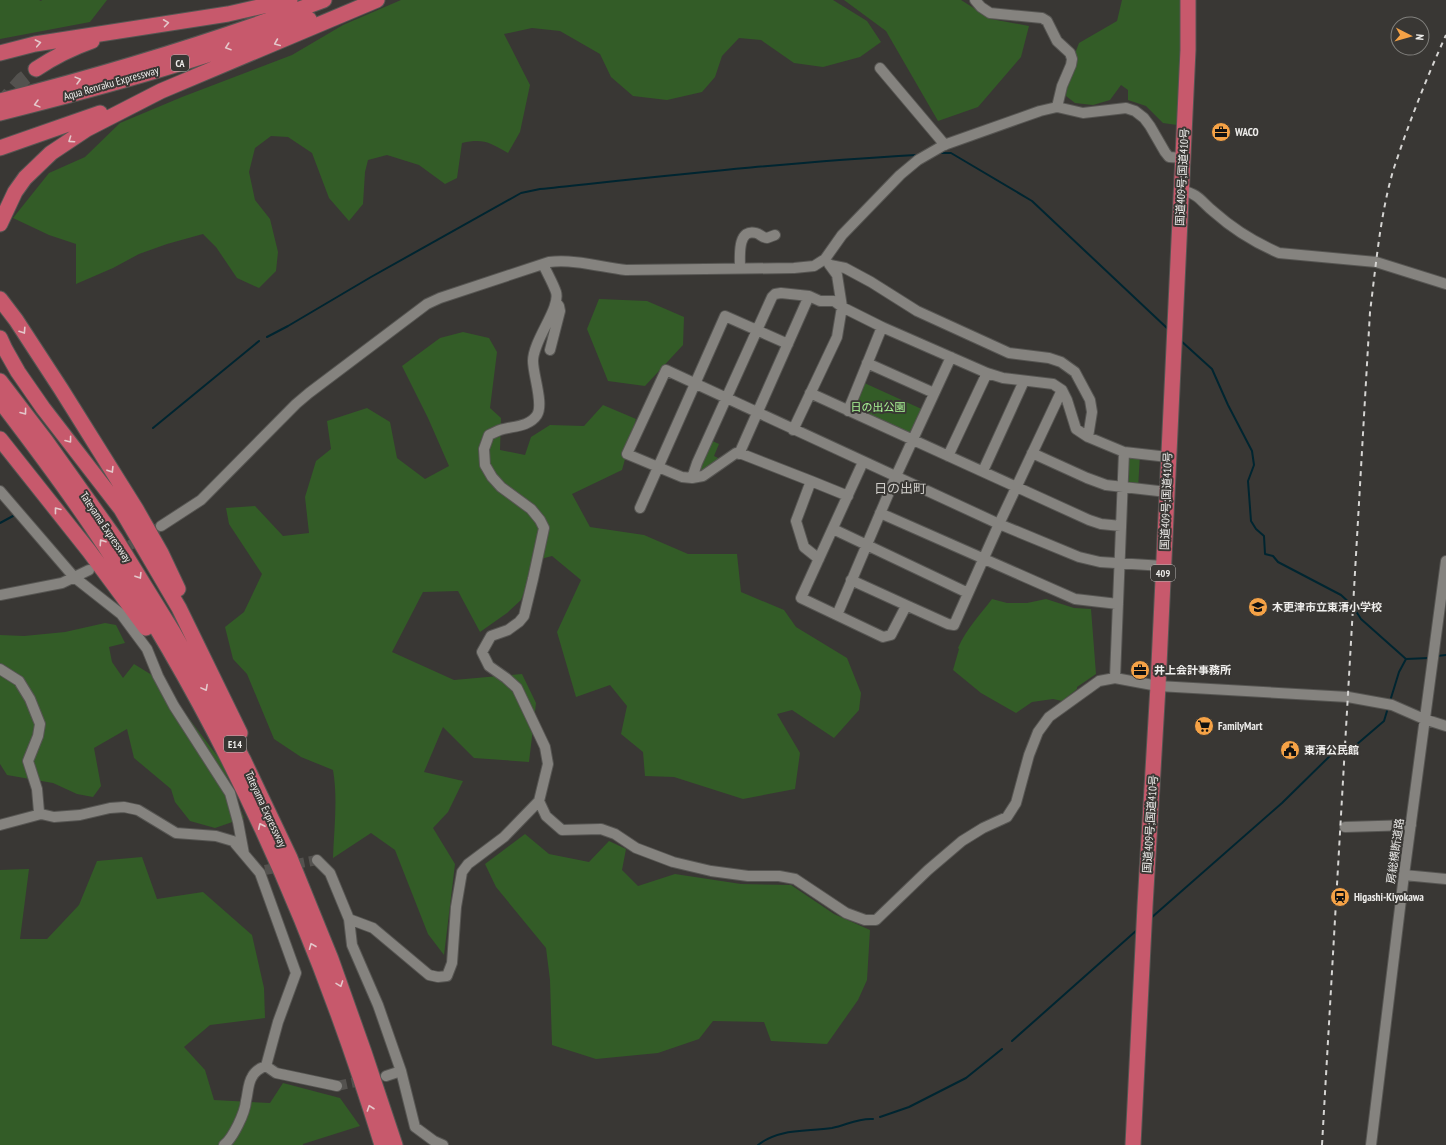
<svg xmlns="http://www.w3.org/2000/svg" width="1446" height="1145" font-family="'PT Sans Narrow','Noto Sans JP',sans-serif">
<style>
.green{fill:#335c27}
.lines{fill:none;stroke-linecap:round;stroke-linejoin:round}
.stream{stroke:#002530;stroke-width:2}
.minor-tunnel{stroke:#54524f;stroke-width:10;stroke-dasharray:10 5;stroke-linecap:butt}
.highway-tunnel{stroke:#54524f;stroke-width:15;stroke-dasharray:15 8;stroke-linecap:butt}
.minor-casing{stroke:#565552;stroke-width:12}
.highway-casing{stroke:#565552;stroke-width:17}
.minor{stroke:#85837f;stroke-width:10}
.highway{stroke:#c7596c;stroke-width:15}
.rail{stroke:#d5d4d2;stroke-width:2;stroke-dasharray:5 5;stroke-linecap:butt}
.oneway{stroke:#e4c8cb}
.labels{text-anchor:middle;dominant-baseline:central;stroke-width:4;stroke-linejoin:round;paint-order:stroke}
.shield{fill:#393734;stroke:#b8b6b4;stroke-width:1}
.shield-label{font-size:10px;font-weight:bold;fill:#eeedeb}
.street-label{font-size:11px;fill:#eeedeb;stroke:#393734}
.poi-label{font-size:11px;font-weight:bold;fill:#eeedeb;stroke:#393734;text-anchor:start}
.park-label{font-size:11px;fill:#aaf896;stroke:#393734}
.quarter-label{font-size:13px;fill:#cfcdc9;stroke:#393734}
</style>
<rect width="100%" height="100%" fill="#393734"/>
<path class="green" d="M0,0h39l2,1 1,-1h65l-17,22 -90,17z
M401,0h432l34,21 14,21 -21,15 -37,10 -29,-4 -33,-23 -22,-2 -17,18 -7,21 -13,15 -35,8 -34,-4 -22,-19 -11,-23 -40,-23 -28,-3 -28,6 26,51 -10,47 -12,21c-18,-10 -24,-15 -46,-10l-5,35 -12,6 -26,-19 -32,-10 -19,5 -3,12 -2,32 -14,17 -20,-23 -17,-45 -24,-16 -17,-1 -16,12 -6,24 6,28 15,19 8,33 -2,19 -17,17 -22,-10 -21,-31 -13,-13 -36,10 -28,10 -26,14 -37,16v-40l-27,-9 -36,-17 36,-45 36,-16 35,-34 62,-26 110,-42 51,-30z
M844,0h117l30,19 38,7 -8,31 -43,50 -40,14 -52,-90z
M1122,0h60l-2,119 -3,6 -14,-2 -17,-17 -18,-6v-10l-7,-5 -11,15 -17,5 -18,-2 -9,-7 1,-13 -2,-3 14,-37 38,-22z
M599,299l48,2 37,16 -1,28 -38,41 -37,-5 -21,-52z
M463,332l26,6 8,14 -7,56 11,10 -1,32 25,5 6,-18 19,-12 34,1 19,-21 33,14 -14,51 -50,24 18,33 54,8 44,19h49l4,38 43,18 12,17 51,31 14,35 -2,17 -25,28 -42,-28 -15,4 23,39 -5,36 -52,10 -69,-22 -29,-1 -2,-24 -22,-18 6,-28 -17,-21 -34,12 -19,-65 24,-52 -29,-24 -15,4 -16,40 -14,13 -27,19 -22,-41 -35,1 -31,60 62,28 68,-6 14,29 -7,59 -55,-4 -31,-31 -19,45 39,9 -15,31 -15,16 22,36 -11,91 -16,-21 -33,-84 -24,-17 -38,25c1,-30 5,-59 0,-88l-32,-13 -27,-18 -27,-65 -14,-15 -8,-32 19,-15 18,-38 -33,-50 -3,-16 29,-2 28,30 26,-3 -4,-36 11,-36 15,-12 -4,-28 40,-13 23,14 7,36 28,21 24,-13 -21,-48 -26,-52 38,-28z
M860,381l66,30 -13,29 -65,-29z
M708,439l11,5 -5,12 10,5 -32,17z
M1124,452l16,2 -2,35 -15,-1z
M992,599l15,4h20l19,-4 28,9 17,1 5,65 -19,13v2l-15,12 -9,-2 -21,3 -16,11 -35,-20 -28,-23 6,-21 -1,-1c9,-20 21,-32 34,-49z
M105,623l11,2 9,18 -16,4 3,15 11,16 11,-14 26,16 61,81 23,57 -29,10 -25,-7 -15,-19 -4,-13 -37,-31 -7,-29 -33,19 7,38 -8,11 -16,-3 -24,-11 -46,-8 -7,-11v-129l24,1 41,-4z
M525,834l24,20 40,8 20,-21 17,8 -4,21 16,16 37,-12 66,10 50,1 43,29 36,16 -3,50 -9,20 -31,44 -56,-3 -7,-19 -51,-1 -14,18 -41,14 -62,6 -44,-14 -2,-65 -4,-32 -50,-61 -11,-23z
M142,857l15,42 46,-7 49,43 12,53 1,30 -55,7 -26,22 21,23 9,30 56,3 13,-20 57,15 20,28 -57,18v1h-303v-275l29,-1 -9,70h27l32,-34 18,-44z"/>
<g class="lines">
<path class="stream" d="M939,153h12l81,48 136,128
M267,337l21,-11 83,-49 150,-84 19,-4c125,-13 250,-27 376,-34
M1180,340l32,29 16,36 24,46 2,14 -6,16 3,40 5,8 8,7 1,18 8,2 5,6 63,33 11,10 9,14 45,40 23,-1
M153,428l106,-87
M0,523l13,-7
M1437,656l9,-1
M1391,698l8,-26 7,-13
M1350,746l6,-1 28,-24 3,-10
M1151,918l131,-115 55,-54 4,-1
M1012,1041l125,-111
M880,1117l29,-10 57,-29 36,-29
M758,1145c21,-17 49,-13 74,-17 15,-3 25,-10 41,-9"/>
<path class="minor-tunnel" d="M117,553l44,-27
M265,870l52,-10
M337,1086l29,-6"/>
<path class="highway-tunnel" d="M0,105l22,-25 14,-11"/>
<g class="minor-casing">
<path id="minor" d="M975,0l6,7 9,6 52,5 5,3 10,20 13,12 2,6 -1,6 -9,21 -5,21
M880,68l65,77
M1181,190c20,5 19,11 33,22 19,17 42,31 65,41l97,9 70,22
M830,265l15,3 26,14 46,29 92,42 40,5 12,4 14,10 15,28 2,12 -4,25
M740,268c0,-11 -3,-40 16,-35 4,1 7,5 11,5l8,-3
M550,350l10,-39 -1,-5 -3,-4
M867,363l67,30
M810,393l279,127 12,4 20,2
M848,411l34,-84
M793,430l44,-93 5,-30 -5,-32 -8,-11
M1032,453l55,25 19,7 61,7
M739,454l70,-158
M948,456l39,-83
M863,462l-62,136 82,39 8,-2 14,-27 3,-2 40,18 6,1 45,-101 63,-134
M983,471l41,-90
M692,478l5,-15 75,-166 3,-3 6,-1 28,3 11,5h14l8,6 40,20 105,46 16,5 50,6 9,6 5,10 9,29 12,8 36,15 44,5
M811,481l37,15
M0,491l74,86 47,37 26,35 11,27 16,30 56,87 8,29 6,32
M640,508l85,-192 63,28
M880,513l195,86 43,5
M161,526l40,-26 95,-96 13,-11 118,-89 13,-6 109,-36c26,-3 52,5 77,8l168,-2 20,-2 11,-7 17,-24 58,-60 18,-15 26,-15 96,-34 17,-4 26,6 43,-5 9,3 9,7 6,8 15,26 4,5 14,1
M833,529l135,64
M819,559l-15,-12 -8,-26 15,-40 -69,-27 -6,-1 -33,23 -11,2 -10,-1 -55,-23 39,-84 333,154 80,33 21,5 64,4
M851,580l57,26
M0,595l62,-12 27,-13
M837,615l59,-139 55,-119
M0,669l19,12 11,18 10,25 -2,12 -10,25 9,28 2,23 2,2 13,3 26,-2 30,-7 14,-1 14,3 38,23 40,3 17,5 27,32 36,100 -18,49 -12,44
M1115,678l9,-226
M539,801l7,15 16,14 39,-1 14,5 21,14 37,14 38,9 37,5h31l16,3 51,34 19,7h11l52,-50 34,-29 21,-13 24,-11 9,-14 13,-48 9,-23 11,-15 50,-36 16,-3 43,8 190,11 44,8 32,14 22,7
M0,825l41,-11
M1345,827l66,-2
M317,860l13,13 19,46 3,26 26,60 23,66 14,56 19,14 9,4
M1404,875l42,4
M349,919l24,9 56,47 9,2 9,-1 5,-13 4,-56 6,-35 6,-8 36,-27 35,-36 9,-37 -3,-17 -28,-59 -11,-10 -17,-12 -7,-14 9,-16 17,-6 11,-8 5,-6 9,-37 11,-51 -4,-8 -9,-11 -30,-22 -9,-10 -7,-12 -1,-16 5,-14c4,-2 8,-4 11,-5 13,-4 29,-3 37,-15 7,-11 -4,-40 -4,-54 0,-21 28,-53 23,-69 -3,-9 -9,-19 -13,-28
M266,1066l10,7 61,13
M386,1076l15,-5
M224,1145c9,-7 21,-32 22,-44 2,-8 2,-18 6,-24 3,-6 8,-9 14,-11
M1371,1145l33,-270 42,-314"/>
</g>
<g class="highway-casing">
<path id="highway" d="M0,53l35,-9 193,-30 62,-14
M36,69c18,-12 36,-21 56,-28
M0,101c110,-28 218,-61 324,-101
M0,113c104,-26 209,-55 309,-94
M0,148l100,-35
M0,224l15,-32 10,-14 26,-25 36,-24 74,-38 216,-91
M0,299l16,21 45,69 75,120 25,44 17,36
M0,338l5,11 13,23 25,36 78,101 58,99 61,125
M0,381l46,60 69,97 58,94 27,48 43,79 47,99 41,101 33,93 31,93
M0,401c36,47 72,95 104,144 123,184 213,389 278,600
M0,439l89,112 57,77
M1133,1145l12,-239 13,-220 30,-636v-50"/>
</g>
<use href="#minor" class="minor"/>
<use href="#highway" class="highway"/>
<path class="rail" d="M1322,1145l48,-833c6,-47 10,-96 23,-141 15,-46 33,-92 53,-136"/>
</g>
<defs><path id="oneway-chevron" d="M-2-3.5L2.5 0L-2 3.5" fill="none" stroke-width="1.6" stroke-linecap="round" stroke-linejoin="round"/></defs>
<g class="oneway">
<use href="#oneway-chevron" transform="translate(166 23) rotate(-8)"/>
<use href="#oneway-chevron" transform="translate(38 43) rotate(-11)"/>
<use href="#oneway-chevron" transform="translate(277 43) rotate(157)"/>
<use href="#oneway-chevron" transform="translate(228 47) rotate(161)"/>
<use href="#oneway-chevron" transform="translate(78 80) rotate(-15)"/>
<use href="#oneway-chevron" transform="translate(37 104) rotate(165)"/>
<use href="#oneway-chevron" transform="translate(71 140) rotate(146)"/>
<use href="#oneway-chevron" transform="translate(23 331) rotate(57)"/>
<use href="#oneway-chevron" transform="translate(24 412) rotate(53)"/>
<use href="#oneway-chevron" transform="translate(69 440) rotate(53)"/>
<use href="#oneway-chevron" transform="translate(111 470) rotate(58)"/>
<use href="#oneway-chevron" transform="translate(57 510) rotate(-128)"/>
<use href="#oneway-chevron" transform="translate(102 542) rotate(-124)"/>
<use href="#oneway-chevron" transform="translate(139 576) rotate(58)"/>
<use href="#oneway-chevron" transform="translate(205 688) rotate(62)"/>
<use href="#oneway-chevron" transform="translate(261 826) rotate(-115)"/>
<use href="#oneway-chevron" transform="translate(312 946) rotate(-112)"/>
<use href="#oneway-chevron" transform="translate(340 984) rotate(70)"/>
<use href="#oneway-chevron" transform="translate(370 1108) rotate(-109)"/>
</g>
<defs>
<g id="office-disc" transform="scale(1)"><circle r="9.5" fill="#f5a246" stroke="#393734"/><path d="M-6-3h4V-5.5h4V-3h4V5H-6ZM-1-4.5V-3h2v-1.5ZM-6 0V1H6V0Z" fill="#111"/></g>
<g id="school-disc" transform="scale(1)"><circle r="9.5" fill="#f5a246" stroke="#393734"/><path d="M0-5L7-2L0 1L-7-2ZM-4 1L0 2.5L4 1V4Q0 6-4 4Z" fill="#111"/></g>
<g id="supermarket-disc" transform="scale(1)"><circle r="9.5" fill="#f5a246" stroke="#393734"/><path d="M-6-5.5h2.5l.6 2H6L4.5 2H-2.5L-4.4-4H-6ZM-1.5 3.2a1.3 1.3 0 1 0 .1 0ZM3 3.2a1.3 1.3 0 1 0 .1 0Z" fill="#111"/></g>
<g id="civic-disc" transform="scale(1)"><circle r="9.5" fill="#f5a246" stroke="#393734"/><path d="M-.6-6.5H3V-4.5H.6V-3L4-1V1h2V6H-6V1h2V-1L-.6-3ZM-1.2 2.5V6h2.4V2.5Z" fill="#111"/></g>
<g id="station-disc" transform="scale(1)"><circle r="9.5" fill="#f5a246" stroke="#393734"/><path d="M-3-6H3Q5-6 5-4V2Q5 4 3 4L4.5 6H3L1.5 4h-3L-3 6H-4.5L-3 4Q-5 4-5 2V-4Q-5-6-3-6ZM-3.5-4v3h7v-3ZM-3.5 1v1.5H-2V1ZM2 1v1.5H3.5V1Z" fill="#111"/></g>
</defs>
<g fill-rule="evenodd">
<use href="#office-disc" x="1221" y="132"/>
<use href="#school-disc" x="1258" y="607"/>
<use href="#office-disc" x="1140" y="670"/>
<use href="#supermarket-disc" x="1204" y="726"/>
<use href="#civic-disc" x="1290" y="750"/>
<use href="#station-disc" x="1340" y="897"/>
</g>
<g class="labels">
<g class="shield">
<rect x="171" y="55" width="18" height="16" rx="3"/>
<rect x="1151" y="565" width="24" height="16" rx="3"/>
<rect x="224" y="736" width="22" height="16" rx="3"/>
</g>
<g class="shield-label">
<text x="180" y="63">CA</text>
<text x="1163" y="573">409</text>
<text x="235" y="744">E14</text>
</g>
<g class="street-label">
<text transform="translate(111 83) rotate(-16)">Aqua Renraku Expressway</text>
<text transform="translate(1182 177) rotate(-87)">国道409号;国道410号</text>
<text transform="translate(1166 501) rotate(-88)">国道409号;国道410号</text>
<text transform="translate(106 527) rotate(56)">Tateyama Expressway</text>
<text transform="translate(266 809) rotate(65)">Tateyama Expressway</text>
<text transform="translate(1150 824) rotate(-86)">国道409号;国道410号</text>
<text transform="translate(1395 851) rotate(-82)">房総横断道路</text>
</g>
<g class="poi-label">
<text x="1235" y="132">WACO</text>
<text x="1272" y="607">木更津市立東清小学校</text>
<text x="1154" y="670">井上会計事務所</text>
<text x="1218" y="726">FamilyMart</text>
<text x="1304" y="750">東清公民館</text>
<text x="1354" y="897">Higashi-Kiyokawa</text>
</g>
<g class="park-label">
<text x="878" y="407">日の出公園</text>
</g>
<g class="quarter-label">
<text x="900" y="488">日の出町</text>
</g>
</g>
<g transform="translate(1410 36) rotate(96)"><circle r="19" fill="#393734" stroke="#81807d"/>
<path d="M0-3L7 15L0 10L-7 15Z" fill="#f5a246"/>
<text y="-6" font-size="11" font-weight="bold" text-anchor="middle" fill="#eeedeb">N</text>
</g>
</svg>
